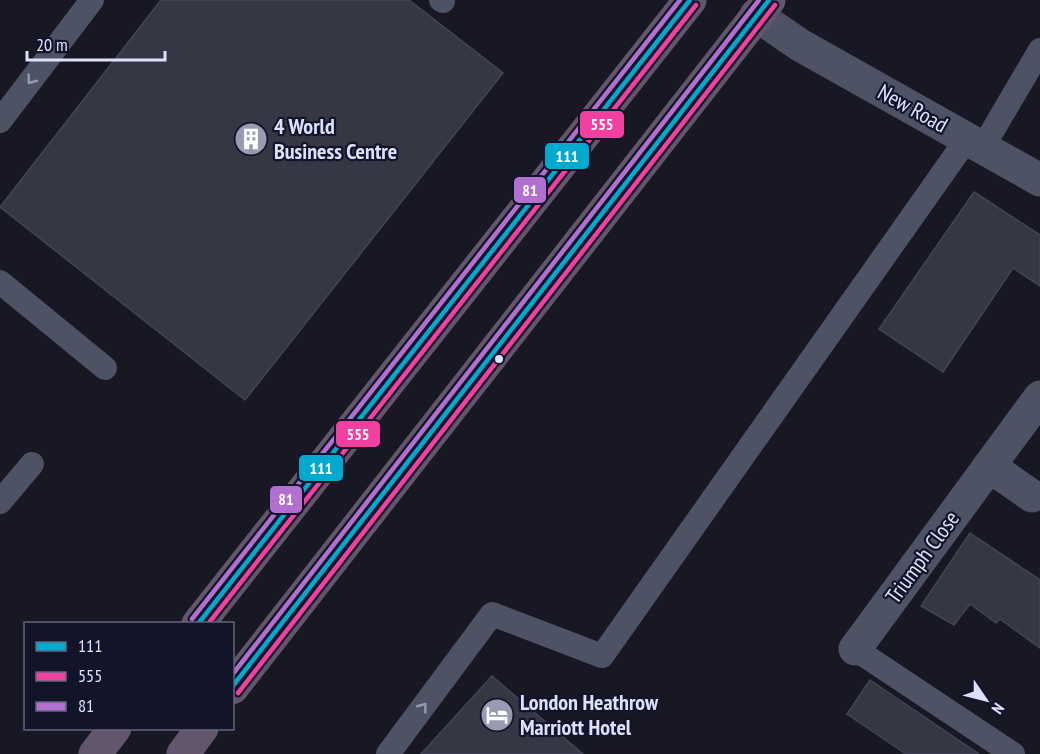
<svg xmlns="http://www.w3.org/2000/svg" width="1040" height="754" font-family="'PT Sans Narrow',sans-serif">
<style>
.building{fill:#363745;stroke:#434456;stroke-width:1.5}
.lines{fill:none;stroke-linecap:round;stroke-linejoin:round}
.lane{stroke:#4d5264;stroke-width:24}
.street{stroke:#4d5264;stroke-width:33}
.highway{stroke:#63566c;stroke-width:33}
.bus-1-casing{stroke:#121429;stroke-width:9}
.bus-2-casing{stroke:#121429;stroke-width:9}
.bus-3-casing{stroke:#121429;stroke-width:9}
.bus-1{stroke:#00a9ce;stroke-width:4.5}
.bus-2{stroke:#f240a1;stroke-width:4.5}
.bus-3{stroke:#b36fd0;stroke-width:4.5}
.oneway{stroke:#959ab0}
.bus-dot{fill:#dde1fd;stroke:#121429;stroke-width:2}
.labels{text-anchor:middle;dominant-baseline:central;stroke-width:4.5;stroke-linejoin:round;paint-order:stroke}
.street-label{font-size:22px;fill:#dde1fd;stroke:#121429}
.poi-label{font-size:22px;font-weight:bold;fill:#dde1fd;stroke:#121429;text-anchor:start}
.line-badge{stroke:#121429;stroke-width:2}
.badge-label{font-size:16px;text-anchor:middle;font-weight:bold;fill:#fff}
</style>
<rect width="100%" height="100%" fill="#171824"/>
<path class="building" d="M161,0h248l94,73 -258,327 -245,-193z
M974,192l66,43v51l-27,-18 -70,104 -64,-43z
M970,533l70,47v68l-40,-29 -4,4 -26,-19 -16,21 -33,-19z
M492,676l91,78h-162z
M870,680l109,74h-73l-59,-40z"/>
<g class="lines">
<path class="lane" d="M441,0l2,1
M0,121l92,-121
M983,147l57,-97
M0,282l105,86
M0,502l32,-38
M855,649l158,105
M388,754l104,-140 110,42 365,-517"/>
<path class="street" d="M756,15l44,30 240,135
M989,466l43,30
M855,649l185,-252"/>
<path class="highway" d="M198,624l492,-624
M232,688l537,-688
M95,754l20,-26
M183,754l19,-26"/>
<g class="bus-1-casing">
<path id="bus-1" d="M198,624l492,-624
M232,687l537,-687"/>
</g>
<g class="bus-2-casing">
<path id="bus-2" d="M208,624l488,-619
M238,693l537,-688"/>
</g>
<g class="bus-3-casing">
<path id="bus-3" d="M192,619l488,-619
M232,675l527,-675"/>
</g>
<use href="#bus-1" class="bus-1"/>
<use href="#bus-2" class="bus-2"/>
<use href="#bus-3" class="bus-3"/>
</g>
<defs><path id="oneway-chevron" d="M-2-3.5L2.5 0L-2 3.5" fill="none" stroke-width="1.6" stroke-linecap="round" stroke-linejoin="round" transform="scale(1.5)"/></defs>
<g class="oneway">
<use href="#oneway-chevron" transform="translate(31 80) rotate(127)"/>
<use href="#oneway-chevron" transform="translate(423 707) rotate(-53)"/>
</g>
<defs>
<g id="building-disc" transform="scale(1.725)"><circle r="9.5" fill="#989bb1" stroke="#121429"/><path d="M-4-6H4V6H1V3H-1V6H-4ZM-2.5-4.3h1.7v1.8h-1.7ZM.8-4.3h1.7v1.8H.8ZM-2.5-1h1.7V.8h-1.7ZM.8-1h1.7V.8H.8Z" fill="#fff"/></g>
<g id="hotel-disc" transform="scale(1.725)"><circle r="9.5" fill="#989bb1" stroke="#121429"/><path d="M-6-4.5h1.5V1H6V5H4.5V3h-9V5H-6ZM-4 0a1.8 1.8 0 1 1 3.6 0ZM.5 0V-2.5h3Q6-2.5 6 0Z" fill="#fff"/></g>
</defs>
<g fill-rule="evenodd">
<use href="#building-disc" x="251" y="139"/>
<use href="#hotel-disc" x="497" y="715"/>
</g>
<circle class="bus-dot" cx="499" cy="359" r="5"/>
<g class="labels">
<g class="street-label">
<text transform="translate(913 108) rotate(29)">New Road</text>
<text transform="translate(922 557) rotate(-54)">Triumph Close</text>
</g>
<g class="poi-label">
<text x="274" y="126">4 World<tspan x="274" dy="25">Business Centre</tspan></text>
<text x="520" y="702">London Heathrow<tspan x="520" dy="25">Marriott Hotel</tspan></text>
</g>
</g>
<g class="line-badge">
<rect x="579" y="110" width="46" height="29" rx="6" fill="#f240a1"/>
<rect x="544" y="142" width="46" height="28" rx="6" fill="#00a9ce"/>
<rect x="513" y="176" width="34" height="28" rx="6" fill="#b36fd0"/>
<rect x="335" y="420" width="46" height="28" rx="6" fill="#f240a1"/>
<rect x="298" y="454" width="46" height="28" rx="6" fill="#00a9ce"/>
<rect x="269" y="485" width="34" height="29" rx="6" fill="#b36fd0"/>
</g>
<g class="badge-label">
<text x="602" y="130">555</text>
<text x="567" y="162">111</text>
<text x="530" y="196">81</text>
<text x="358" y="440">555</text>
<text x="321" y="474">111</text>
<text x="286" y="505">81</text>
</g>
<rect x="24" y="622" width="210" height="108" fill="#121429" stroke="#63667e" stroke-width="1.5"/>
<rect x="36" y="642" width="30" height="9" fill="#00a9ce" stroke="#63667e" stroke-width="1.5"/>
<text x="78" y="652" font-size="18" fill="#dde1fd">111</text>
<rect x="36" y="672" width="30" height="9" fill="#f240a1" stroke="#63667e" stroke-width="1.5"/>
<text x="78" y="682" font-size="18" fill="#dde1fd">555</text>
<rect x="36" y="702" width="30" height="9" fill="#b36fd0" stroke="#63667e" stroke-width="1.5"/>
<text x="78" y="712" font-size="18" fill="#dde1fd">81</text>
<g transform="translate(986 700) rotate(125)" stroke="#121429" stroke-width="4.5" paint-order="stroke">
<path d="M0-4.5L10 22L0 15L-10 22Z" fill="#dde1fd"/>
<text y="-9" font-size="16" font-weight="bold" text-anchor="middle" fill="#dde1fd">N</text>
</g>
<path d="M27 51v9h138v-9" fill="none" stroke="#dde1fd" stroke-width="3"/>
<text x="36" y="51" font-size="18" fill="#dde1fd" stroke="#121429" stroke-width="4.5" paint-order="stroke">20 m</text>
</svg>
